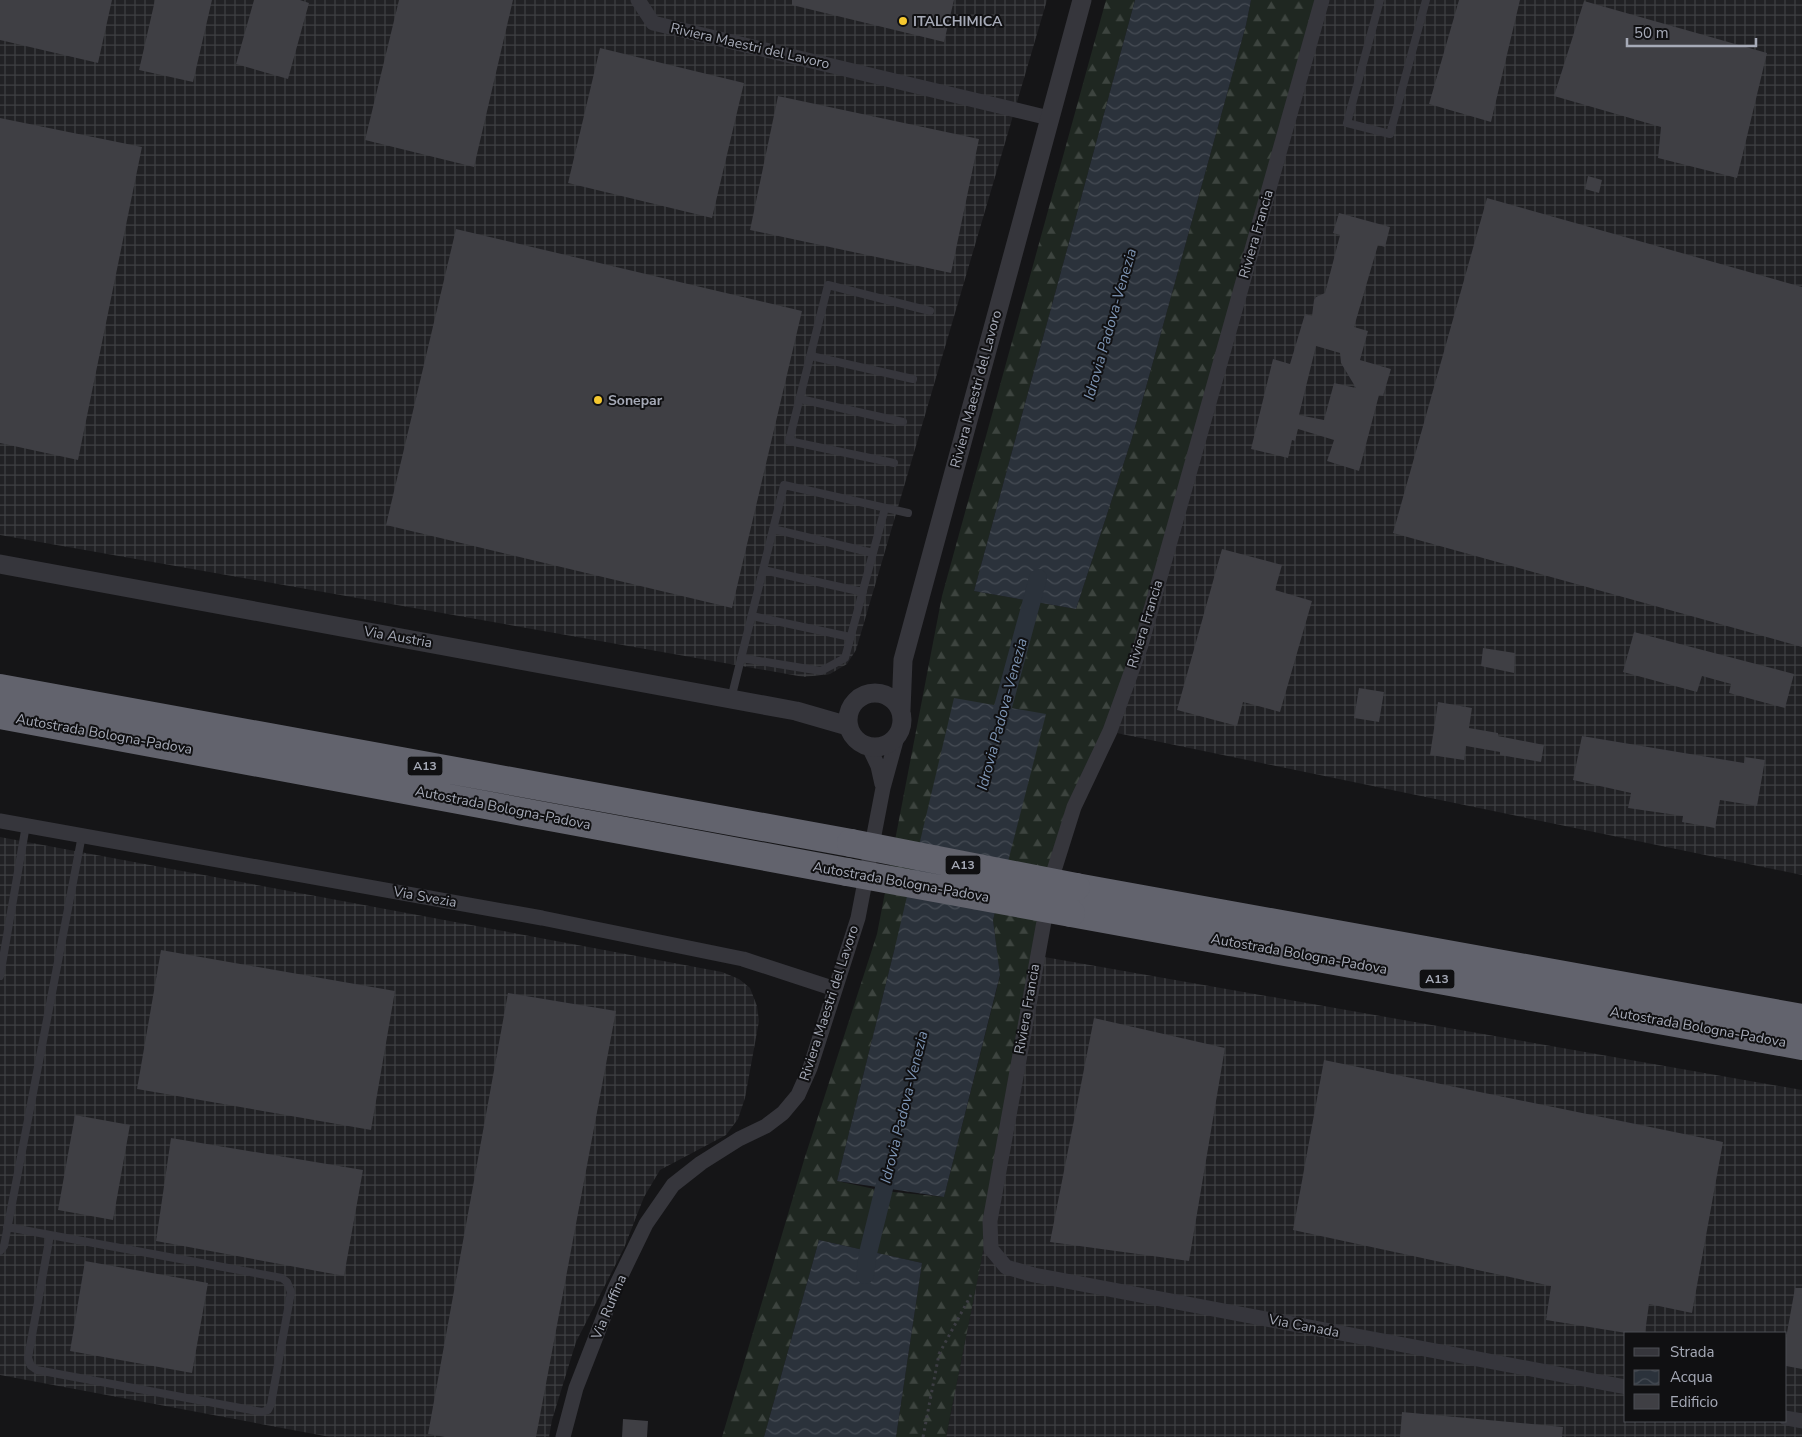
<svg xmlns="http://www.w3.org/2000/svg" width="1802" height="1437" font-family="'Nunito Sans',sans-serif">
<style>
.industrial{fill:url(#industrial-grid);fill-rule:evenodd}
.forest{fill:url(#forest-firs);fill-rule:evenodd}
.water{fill:url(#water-waves)}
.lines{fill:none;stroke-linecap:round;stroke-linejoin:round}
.canal{stroke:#2b323b;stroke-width:18}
.building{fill:#3f3f44;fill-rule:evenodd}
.path{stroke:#3c3d43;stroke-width:3;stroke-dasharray:2.5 4;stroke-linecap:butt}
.service{stroke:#36363c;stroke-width:8}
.minor{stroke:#36363c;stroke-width:15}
.tertiary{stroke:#36363c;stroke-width:19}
.motorway{stroke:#62636d;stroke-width:28}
.motorway-bridge{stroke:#62636d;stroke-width:28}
.poi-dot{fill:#f5c82f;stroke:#101012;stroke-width:2}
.labels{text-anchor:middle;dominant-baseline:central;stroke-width:4;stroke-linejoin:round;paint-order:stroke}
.shield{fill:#101012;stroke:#797c86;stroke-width:1}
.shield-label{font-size:12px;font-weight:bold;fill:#a6aab7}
.poi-label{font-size:14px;font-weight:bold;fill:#a6aab7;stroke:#101012;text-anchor:start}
.street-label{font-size:14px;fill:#a6aab7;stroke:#101012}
.water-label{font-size:15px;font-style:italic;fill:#7d94b3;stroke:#101012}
</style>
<defs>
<pattern id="industrial-grid" width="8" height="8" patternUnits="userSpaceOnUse" patternTransform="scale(1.25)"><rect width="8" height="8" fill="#212124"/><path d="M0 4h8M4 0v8" fill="none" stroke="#3e3f42"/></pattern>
<pattern id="forest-firs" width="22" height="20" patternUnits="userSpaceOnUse" patternTransform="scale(1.25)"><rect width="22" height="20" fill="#1f2721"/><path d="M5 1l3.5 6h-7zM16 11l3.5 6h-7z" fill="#3d443f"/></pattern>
<pattern id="water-waves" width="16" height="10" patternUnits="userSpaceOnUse" patternTransform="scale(1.25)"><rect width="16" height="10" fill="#2b323b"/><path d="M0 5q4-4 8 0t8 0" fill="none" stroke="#474d55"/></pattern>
</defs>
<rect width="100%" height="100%" fill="#151517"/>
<path class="industrial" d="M0,0h1047l-191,650 -9,14 -17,10 -26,3 -804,-142z
M1329,0h473v875l-690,-143z
M0,837l722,135 17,7 11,9 7,18 2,15 -14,77 -7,21 -12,16 -66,35 -16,27 -20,51 -48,94 -24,78 -3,17h-219l-330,-62z
M1033,955l769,135v347h-856l58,-293zM1626,1333h160v88h-160z"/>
<path class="forest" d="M1106,0h29l-161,591 102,18 56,-171 114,-413 5,-25h67l-177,645 -67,162 -37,148 -56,307 -35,175h-50l26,-174 -103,-23 -55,197h-42l82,-277 73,-226 65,-338zM1045,714l-52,206 7,56 -56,221 -60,-6 -47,-10 58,-234z"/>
<path class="water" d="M1135,0h116l-5,25 -114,413 -56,171 -102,-18z
M954,698l92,16 -53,206 7,55 -56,222 -107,-16 58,-234z
M819,1240l103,23 -26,174h-132z"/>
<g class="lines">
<path class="canal" d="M997,729l41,-151
M865,1275l3,-22 22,-89"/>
</g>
<path class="building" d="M0,0h112l-14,63 -98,-23z
M155,0h57l-19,82 -54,-12z
M254,0h46l9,3 -21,76 -52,-15z
M399,0h114l-39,167 -109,-27z
M792,0h162l-10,42 -152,-37z
M1459,0h61l-29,122 -62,-18z
M1584,1l183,52 -30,125 -79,-20 3,-31 -107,-31z
M600,48l144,35 -32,135 -144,-35z
M778,96l201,43 -28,134 -201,-43z
M0,118l142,29 -64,313 -78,-17z
M1588,176l14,4 -3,13 -14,-4z
M1487,198l315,89v360l-409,-114z
M1339,213l51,14 -5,20 -7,-2 -24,82 14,4 -8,29 31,9 -8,27 -4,-1 -20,76 -32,-10 7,-21 -36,-11 -3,12 -3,-1 -4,18 -37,-9 22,-90 17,5 15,-50 7,2 2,-16 2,-3 9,-4 15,-58 -7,-2zM1316,346l24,7 1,10 15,25 -22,-5 -10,37 -25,-5z
M456,229l346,82 -70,297 -346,-83z
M1222,549l60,16 -7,25 37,11 -32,111 -37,-10 -6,24 -60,-16z
M1634,632l160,42 -9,34 -56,-15 2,-9 -29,-8 -5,16 -74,-20z
M1483,648l32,5 -1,20 -33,-7z
M1359,688l25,4 -5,30 -25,-4z
M1438,702l34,6 -3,20 29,5v3l46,9 -3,17 -41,-7v-3l-34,-6 -2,14 -34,-5z
M1582,736l162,27 1,-6 20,3 -8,46 -37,-6 -5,28 -33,-6 1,-6 -55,-8 3,-15 -58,-13z
M161,950l234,41 -24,139 -234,-41z
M508,993l108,18 -80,426h-91l-17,-3z
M1094,1018l131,30 -36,213 -139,-19z
M1324,1060l399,82 -31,171 -43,-9 -4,29h-19l-80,-13 5,-34 -258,-56z
M75,1115l55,10 -17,95 -55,-10z
M171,1138l192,32 -19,106 -188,-35z
M85,1261l123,22 -16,90 -122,-22z
M1795,1288h7v81l-16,-3v-28z
M1402,1412l161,15 -1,10h-162z
M623,1419l25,2 -1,16h-25z"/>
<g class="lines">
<path class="path" d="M923,1437l16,-83 32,-59"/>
<path class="service" d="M1380,0l-33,123 43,11 36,-134
M811,356l102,23
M800,399l103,23
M894,463l-105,-22 39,-156 102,26
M773,529l100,24
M763,570l100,22
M752,616l98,21
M741,658l80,13 24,-13 40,-150
M731,699l53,-214 124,28
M0,976l26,-151
M7,1227l275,51 5,4 4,10 -20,112 -3,6 -6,2 -225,-42 -6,-4 -3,-8 22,-123
M0,1251l4,-5 78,-411"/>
<path class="minor" d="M638,0l15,23 396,95
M1322,0l-181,645 -31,86 -36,76 -22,70 -62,344 1,28 15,18 28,8 592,112
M869,747l9,19 4,18
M0,821l542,97 201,41 92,30
M1786,1418l16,3
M563,1437l13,-49 39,-100 31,-64 27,-39 28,-22 38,-24 27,-13 17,-13 15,-18 12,-27 48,-150 25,-130 14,-51"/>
<path class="tertiary" d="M0,564l796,147 52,15
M848 720a27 27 0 1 1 54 0a27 27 0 1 1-54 0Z
M901,710l2,-50 179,-660"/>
<path class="motorway" d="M0,688l851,155
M0,715l847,157
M1076,887l726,131
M1071,913l731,133"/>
<path class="motorway-bridge" d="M851,843l225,44
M847,872l224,41"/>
</g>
<g class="poi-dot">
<circle cx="903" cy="21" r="5"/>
<circle cx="598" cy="400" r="5"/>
</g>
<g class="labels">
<g class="shield">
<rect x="407.5" y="756.5" width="35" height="19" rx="4"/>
<rect x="945.5" y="855.5" width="35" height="19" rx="4"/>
<rect x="1419.5" y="969.5" width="35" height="19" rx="4"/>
</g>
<g class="shield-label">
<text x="425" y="766">A13</text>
<text x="963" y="865">A13</text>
<text x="1437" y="979">A13</text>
</g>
<g class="poi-label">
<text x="913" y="21">ITALCHIMICA</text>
<text x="608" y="400">Sonepar</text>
</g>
<g class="street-label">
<text transform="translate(750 46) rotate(13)">Riviera Maestri del Lavoro</text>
<text transform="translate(1256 234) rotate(-74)">Riviera Francia</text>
<text transform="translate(976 389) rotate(-75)">Riviera Maestri del Lavoro</text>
<text transform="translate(1145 624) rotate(-73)">Riviera Francia</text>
<text transform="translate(398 637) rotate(10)">Via Austria</text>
<text transform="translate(104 734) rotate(10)">Autostrada Bologna-Padova</text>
<text transform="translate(503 808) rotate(11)">Autostrada Bologna-Padova</text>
<text transform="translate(901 882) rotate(10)">Autostrada Bologna-Padova</text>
<text transform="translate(425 897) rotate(10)">Via Svezia</text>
<text transform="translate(1299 954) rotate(10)">Autostrada Bologna-Padova</text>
<text transform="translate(829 1003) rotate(-72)">Riviera Maestri del Lavoro</text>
<text transform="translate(1027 1009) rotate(-80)">Riviera Francia</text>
<text transform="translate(1698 1027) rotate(10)">Autostrada Bologna-Padova</text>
<text transform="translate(609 1307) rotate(-67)">Via Ruffina</text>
<text transform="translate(1304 1326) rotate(11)">Via Canada</text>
</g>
<g class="water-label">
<text transform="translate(1110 324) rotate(-74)">Idrovia Padova-Venezia</text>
<text transform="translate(1002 714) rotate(-75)">Idrovia Padova-Venezia</text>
<text transform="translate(904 1107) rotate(-76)">Idrovia Padova-Venezia</text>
</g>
</g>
<rect x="1624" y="1332" width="162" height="90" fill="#101012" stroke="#4c4e54"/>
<rect x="1634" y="1348" width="25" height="8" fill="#36363c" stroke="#4c4e54"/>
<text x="1670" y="1357" font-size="15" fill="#a6aab7">Strada</text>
<rect x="1634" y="1370" width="25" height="15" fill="url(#water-waves)" stroke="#4c4e54"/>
<text x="1670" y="1382" font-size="15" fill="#a6aab7">Acqua</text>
<rect x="1634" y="1394" width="25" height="15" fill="#3f3f44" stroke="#4c4e54"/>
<text x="1670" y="1407" font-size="15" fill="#a6aab7">Edificio</text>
<path d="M1627 38v8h129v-8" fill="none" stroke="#a6aab7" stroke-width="2.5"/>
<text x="1634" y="38" font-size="15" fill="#a6aab7" stroke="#101012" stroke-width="4" paint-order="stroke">50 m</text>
</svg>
